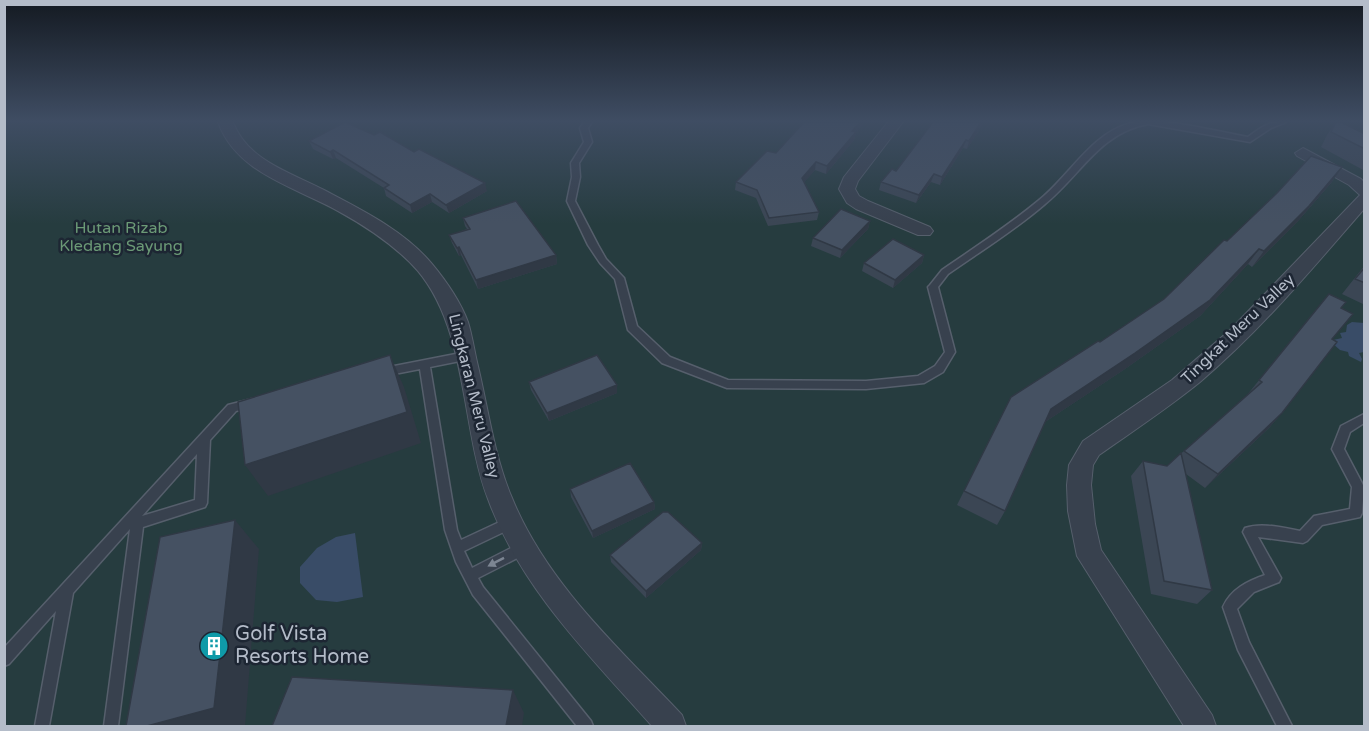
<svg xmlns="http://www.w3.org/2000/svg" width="1369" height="731" font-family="'Varela Round',sans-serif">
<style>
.green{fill:#263c3f}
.water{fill:#394c67}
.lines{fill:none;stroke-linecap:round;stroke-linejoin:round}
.lane-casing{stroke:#565f6c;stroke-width:3}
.street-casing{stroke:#565f6c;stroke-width:2}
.lane{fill:#38414e;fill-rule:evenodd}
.street{fill:#38414e;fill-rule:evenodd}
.wall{fill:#3b4654}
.shaded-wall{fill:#303945}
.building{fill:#455162;stroke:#303945;stroke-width:1.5}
.oneway{fill:#7c8592}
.labels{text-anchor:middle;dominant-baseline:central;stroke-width:5;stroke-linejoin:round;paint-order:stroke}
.park-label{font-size:16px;fill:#6b9a76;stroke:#1d2633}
.street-label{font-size:16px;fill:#b4bcc9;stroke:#1d2633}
.near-poi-label{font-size:20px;fill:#b4bcc9;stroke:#1d2633;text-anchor:start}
</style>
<rect width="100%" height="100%" fill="#242f3e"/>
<path class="green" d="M4,122h1360v604h-1359z"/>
<path class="water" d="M1352,322l12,1v29l-5,1 3,6 -1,3 -12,-6 -1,-4 -8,-2 -8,-7 1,-3 9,-2 -2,-5 6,-1 1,-7z
M355,533l8,64 -26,5 -21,-2 -16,-17v-16l17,-19 19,-11z"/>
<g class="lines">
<g class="lane-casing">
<path id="lane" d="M584,122h8l-4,6 4,14 -13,21 1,14 -5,24 23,44 8,14 18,19 13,48 33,31 58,23 138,1 52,-5 17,-10 10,-14 -17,-65 2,-2 12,-15c32,-22 66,-44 96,-69 31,-24 53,-68 93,-78 27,-7 88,9 117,14 15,-11 19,-15 38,-15l-15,6 -21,14 -102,-18c-49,9 -67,51 -103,80 -30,26 -64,47 -97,70l-10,13 17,65 -12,20 -19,11 -58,6 -139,-1 -65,-25 -34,-33 -13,-51 -15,-16 -12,-18 -21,-44 5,-24 -1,-14 13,-21 -4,-14z
M466,352l5,4 -1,3 -40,8 27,163 4,10 45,-21 4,-1 4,1 2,4 -2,4 -50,24 8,17 47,-24 5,-2 5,2 1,4 -1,4 -51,26 5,9 108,134 2,5h-16l-104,-131 -17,-33 -11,-32 -25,-161 -36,7 -4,-1 -1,-3 1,-3 4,-1z
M252,399l4,1 1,3 -1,3 -20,5 -26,29 -3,63 -2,4 -62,20 -25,199h-14l26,-197 -57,64 -24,133h-14l21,-115 -47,53 -5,2v-18l224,-243zM197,454l-2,46 -53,16z
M1364,414v9l-14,9 -6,17 20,38 -2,26 -2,4 -38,8 -15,16 -4,2 -45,-6 23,41 -2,4 -25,10 -17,17 12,33 43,84h-15l-39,-76 -15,-43c8,-18 25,-26 42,-32l-22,-43 2,-4c17,-6 38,0 55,3l14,-15 36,-7 2,-22 -20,-38 9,-23z"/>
</g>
<g class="street-casing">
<path id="street" d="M218,122h15c15,39 57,50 91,68 38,20 81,41 108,74 15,18 28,37 36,58 4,13 6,27 9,40 11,45 17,94 35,136 35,86 108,151 170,217l4,11h-34c-62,-70 -131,-137 -164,-227 -27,-71 -20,-168 -70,-228 -22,-25 -51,-44 -80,-60 -43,-24 -102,-38 -120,-89z
M888,122h15l-45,59 -3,8 4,7 9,5 62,26 3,4 -3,4h-12l-62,-26 -9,-6 -8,-14 5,-12z
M1303,148l58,31 3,3v27c-52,60 -103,121 -164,173 -32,26 -67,49 -101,73l-6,10 -2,20 4,39 6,26 111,165 4,11h-32l-107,-170 -9,-45 -1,-26 2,-20 14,-24 89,-61 58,-50 130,-135 -11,-10 -52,-29 -2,-3z"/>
</g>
<use href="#lane" class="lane"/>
<use href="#street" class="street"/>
</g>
<path class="wall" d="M804,122h61l-9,11 -2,7 -28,34 -11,-4 -11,12 15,30 -2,8 -49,6 -12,-28 -21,-8 1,-8 40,-29z
M984,122l-17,27 -4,-1 -23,37 -9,-3 -15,21 -37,-13 2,-8 15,-11z
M1336,122l29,12v37l-44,-24 6,-12z
M374,135l40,17 73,39 -38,22 -17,-11 -20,11 -26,-17 -2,-8 -48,-30 -3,1 -20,-10 -4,-8z
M1342,167l-11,16 -33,38 -46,46 -4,-3 -48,52 -75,53 -80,53 -40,89 -8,14 -40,-20 54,-108 89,-55 64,-43 63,-58z
M463,218l93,37 1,9 -79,25 -17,-34 -2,1 -7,-13 -3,-8 18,-6 -2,-3z
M870,221l-2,8 -28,29 -29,-12 2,-8z
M924,255l-2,8 -29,25 -31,-17 2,-8z
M1365,265v40l-23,-11z
M1329,294l12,14 -9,31 -50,74 -13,15 -64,60 -19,-14 26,116 -15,14 -46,-10 -20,-118 12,-15 24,5 80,-71z
M529,382l88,3v8l-68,28 -18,-31z
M570,489l84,13 1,7 -62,29 -22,-41z
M702,543l-1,7 -55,48 -35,-36 -1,-7z"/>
<path class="shaded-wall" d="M860,122h5l-9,11 -2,7 -28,34 1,-8 25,-35z
M981,122h3l-17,27 2,-8z
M966,140l-3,8 -23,37 2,-8z
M333,150l3,8 -3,1 -3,-7z
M816,162l-1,8 -14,16 1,-8z
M1342,167l-11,16 -33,38 -46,46 12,-16z
M934,174l-3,8 -15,21 3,-8z
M485,183l2,8 -38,22 -3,-8z
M430,194l2,8 -20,11 -2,-8z
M870,221l-2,8 -28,29 2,-8z
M459,247l2,8 -2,1 -2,-8z
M1259,249l-11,15 -48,52 -75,53 -83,55 9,-15z
M556,255l1,9 -79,25 -2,-9z
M924,255l-2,8 -29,25 2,-8z
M390,355l14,32 17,56 -153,53 -23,-31z
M617,385v8l-68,28 -2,-8z
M1282,413l-13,15 -64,60 13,-14z
M654,502l1,7 -62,29 -1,-7z
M235,520l24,29 -14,177h-98z
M702,543l-1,7 -55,48v-7z
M513,690l11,23 -2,13h-16z"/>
<path class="building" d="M345,122l29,13 6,-3 34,20 5,-3 66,34 -39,22 -16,-11 -20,11 -26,-17 5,-3 -56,-35 -3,2 -21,-11z
M804,122h56l-8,9 4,1 -29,34 -11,-4 -14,16 17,34 -50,6 -12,-28 -21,-8 31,-31 9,2z
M933,122h48l-12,19 -3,-1 -24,37 -8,-3 -15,21 -38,-13 11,-13 4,2z
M1336,122h5l24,12v15l-34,-17z
M1311,156l31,11 -33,39 -45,45 -5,-2 -49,51 -75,53 -84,56 -46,102 -41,-20 47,-94 87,-56 2,1 64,-43 60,-59 3,1 50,-48z
M516,201l40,54 -80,25 -17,-33 -2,1 -8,-13 21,-6 -7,-11z
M841,209l29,12 -28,29 -29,-12z
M893,239l31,16 -29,25 -31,-17z
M1365,267v16l-10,-4z
M1329,294l17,8 -5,6 12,6 -21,25 5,3 -55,71 -64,61 -34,-23 78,-69 -3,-2z
M390,355l17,57 -162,53 -7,-63z
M597,355l20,30 -70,28 -18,-31z
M1181,453l31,137 -48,-9 -21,-120 24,5z
M630,463l24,39 -62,29 -22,-42z
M663,512h5l34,31 -56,48 -36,-36z
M235,520l-21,188 -67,18h-21l34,-189z
M292,677l221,13 -7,36h-234z"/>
<defs><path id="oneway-solid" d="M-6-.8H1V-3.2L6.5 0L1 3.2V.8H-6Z" transform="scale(1.5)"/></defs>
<use class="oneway" href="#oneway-solid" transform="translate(496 562) rotate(153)"/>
<linearGradient id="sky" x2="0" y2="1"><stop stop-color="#141a22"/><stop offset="0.54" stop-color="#3f4d63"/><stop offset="1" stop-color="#3f4d63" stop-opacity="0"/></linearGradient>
<rect width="1369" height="224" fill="url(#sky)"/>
<defs>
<g id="building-disc" transform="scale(1.5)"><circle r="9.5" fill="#0f9aa8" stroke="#1d2633"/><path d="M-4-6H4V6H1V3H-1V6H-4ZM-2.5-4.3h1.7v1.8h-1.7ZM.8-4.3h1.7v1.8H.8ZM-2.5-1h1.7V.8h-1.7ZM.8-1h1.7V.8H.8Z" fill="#fff"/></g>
</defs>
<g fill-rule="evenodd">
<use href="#building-disc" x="214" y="646"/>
</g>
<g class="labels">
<g class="park-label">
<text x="121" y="228">Hutan Rizab<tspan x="121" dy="18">Kledang Sayung</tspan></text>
</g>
<g class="street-label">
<text transform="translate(1238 329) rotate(-44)">Tingkat Meru Valley</text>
<text transform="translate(474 396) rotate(76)">Lingkaran Meru Valley</text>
</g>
<g class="near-poi-label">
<text x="235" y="634">Golf Vista<tspan x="235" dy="23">Resorts Home</tspan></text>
</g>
</g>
<rect width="1369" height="731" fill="none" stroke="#b4bcc9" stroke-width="12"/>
</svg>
